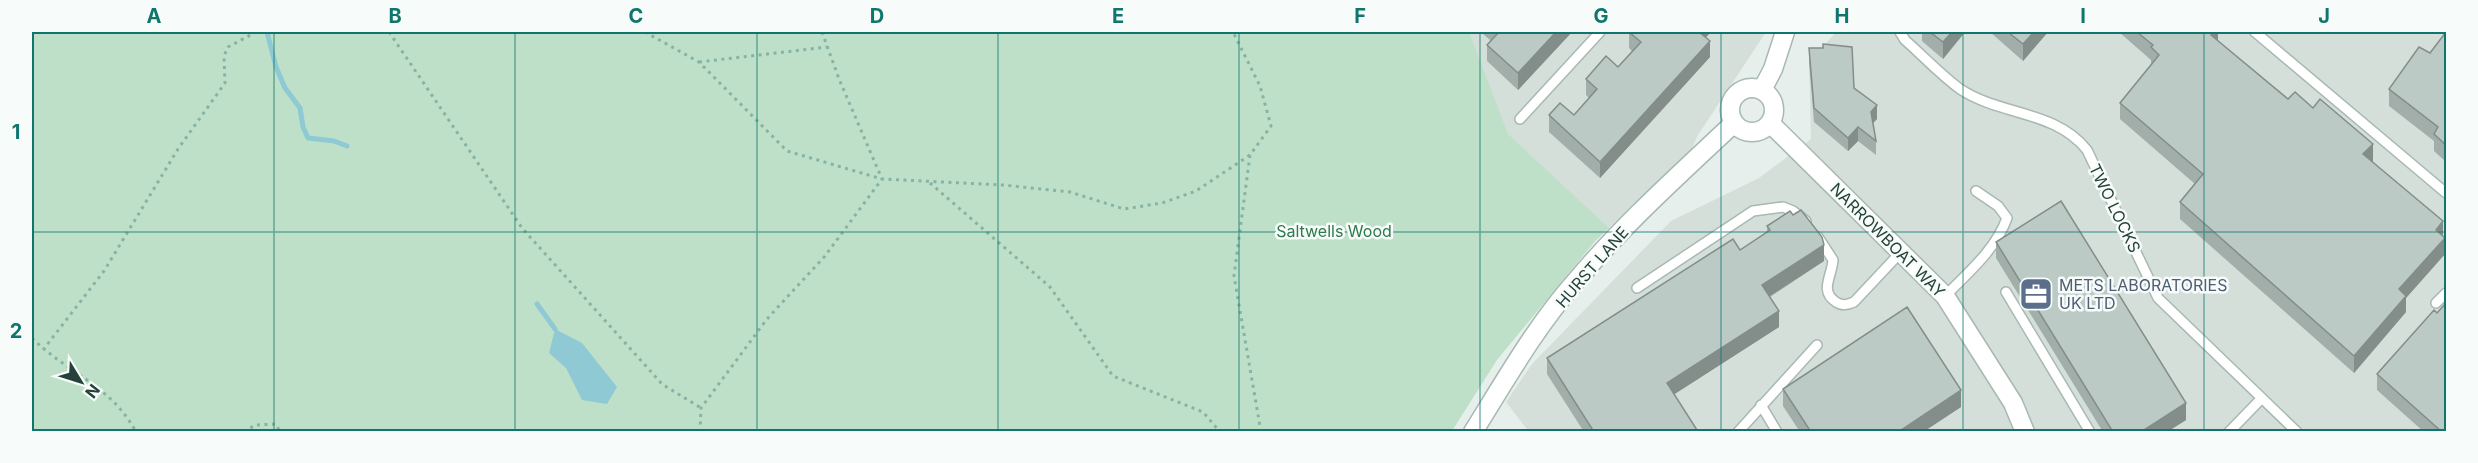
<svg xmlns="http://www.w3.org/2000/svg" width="2478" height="463" font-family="Inter,sans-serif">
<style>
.built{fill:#d4dfda}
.green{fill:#bfe0c8}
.water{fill:#8ec9d4}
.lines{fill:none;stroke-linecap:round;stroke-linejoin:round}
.stream{stroke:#8ec9d4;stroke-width:5}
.service-casing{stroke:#a8b8b2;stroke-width:12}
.tertiary-casing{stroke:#a8b8b2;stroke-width:21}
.path{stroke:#86b3a5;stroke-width:3;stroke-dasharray:3 4.5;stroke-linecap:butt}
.service{stroke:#fff;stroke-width:9}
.tertiary{stroke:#fff;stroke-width:18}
.wall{fill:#a1aea9}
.shaded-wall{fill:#838d89}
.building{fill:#bbcac4;stroke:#838d89;stroke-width:1.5}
.grid{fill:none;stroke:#0f766e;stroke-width:1.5;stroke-opacity:0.55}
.labels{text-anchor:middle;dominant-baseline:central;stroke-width:5;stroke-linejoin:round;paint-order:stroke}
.street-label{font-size:16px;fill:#24423a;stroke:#f7fbf9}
.park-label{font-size:16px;fill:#2d7a4b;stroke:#f7fbf9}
.service-label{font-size:16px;fill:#4e5e75;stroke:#f7fbf9;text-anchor:start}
.neatline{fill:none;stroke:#0f766e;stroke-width:2}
.grid-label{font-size:20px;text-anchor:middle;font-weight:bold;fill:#0f766e}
</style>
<rect width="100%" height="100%" fill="#e6efeb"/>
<path class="built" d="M1457,32h309l-68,103 -8,18 -94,87 -88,-106z
M1836,32h610v399l-917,1 -23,-30 26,-38 139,-143 88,-43 52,-39 -2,-77z"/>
<path class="green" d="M32,32h1437l39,102 101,94 -13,12 -99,120 -45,71h-1420z"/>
<path class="water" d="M555,329l27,14 35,44 -10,17 -25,-4 -16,-32 -17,-15z"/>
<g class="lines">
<path class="stream" d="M267,32l9,35 9,21 15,20 3,19 5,11 26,3 13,5
M537,304l18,25"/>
<g class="service-casing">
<path id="service" d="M1900,32l5,8c18,16 36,35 55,49 41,27 95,21 127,61l71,148 139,134
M2255,32l191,161
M1520,119l80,-87
M1818,237l15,23c-1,16 -14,31 3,42 6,4 11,3 18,0l47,-50
M1637,288l116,-77 30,-4 10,4 13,10
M2006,292l84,140
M1945,296c23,-23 51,-47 62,-78l-9,-12 -22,-15
M2436,303l10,-10
M1761,405l16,27
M1738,432l79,-87
M2229,432l33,-34"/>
</g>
<g class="tertiary-casing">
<path id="tertiary" d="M1730 110a22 22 0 1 1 44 0a22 22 0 1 1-44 0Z
M1762,90l11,-21 12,-37
M1770,123l175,173 68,107 12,29
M1473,432c32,-51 63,-106 103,-151 48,-57 104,-107 158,-158"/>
</g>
<path class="path" d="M389,32l133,196 140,156 39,24
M645,32l54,30 88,89 95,28 121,6 67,7 54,17 38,-6 34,-12 54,-36 21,-29 -11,-40 -27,-54
M822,32l17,47 43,100
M699,62l128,-15
M1250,155l-16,121 27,156
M930,183l120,104 63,89 90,36 17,20
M32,338c35,35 79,47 104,94
M43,350l61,-79 74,-122 47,-66 -1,-27 4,-9 28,-15
M244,432l11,-7 21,-1 4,8
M700,432l1,-24 66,-89 58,-63 57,-77"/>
<use href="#service" class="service"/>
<use href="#tertiary" class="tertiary"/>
</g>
<path class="wall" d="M1481,32h91l-54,58 -31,-29v-16l4,-4z
M1629,32h82l-5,5 4,20 -110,121 -51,-46v-17h25l15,-17 -3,-3v-16l32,-12 14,-16 -3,-3z
M1922,32h43l-22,27 -21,-18z
M1990,32h58l-25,29z
M2119,32h99v9l70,58 85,62h-1l71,76 2,17 -39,44v14l-52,61 -174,-154v-17l15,-18 -75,-65v-16l31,-38v-5z
M2446,32v130l-12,-11v-10l-45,-35v-17l41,-36z
M1809,48l45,40 23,31 -4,4 3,18v14l-18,-14 -10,10 -34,-29 -5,-60z
M1767,226l57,35 -54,36 9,30 -105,67 23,38h-113l-37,-58v-16l193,-108 27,-18z
M1996,242l190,178 -19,12h-64l-107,-174z
M2377,374l69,58h-22l-47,-42z
M1783,389l178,18 -38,25h-123l-17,-26z"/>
<path class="shaded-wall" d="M1556,32h16l-54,58v-17z
M1697,32h14l-14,14z
M1952,32h13l-22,27v-17z
M2034,32h14l-25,29v-17z
M2214,32h4v10l-7,-7z
M1710,41v16l-110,121v-16z
M1877,105v14l-6,6v-13z
M1858,127v14l-10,10v-13z
M2373,144v17l-10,9v-16z
M2443,221v17l-7,-8z
M2445,238v16l-39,44v14l-52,61v-17l45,-67z
M1824,245v16l-62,40v-16z
M1779,311v16l-112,72v-16z
M1961,390v17l-38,25h-25z
M2186,403v17l-19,12h-26z"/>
<path class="building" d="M1499,32h57l-38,41 -31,-28z
M1629,32h70l11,9 -110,121 -51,-47 11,-12 14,12 23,-26 -11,-10 20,-23 12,11 23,-25z
M1930,32h22l-9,10z
M2008,32h26l-11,12z
M2137,32h77l-3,3 77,64 7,-7 18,16 7,-9 53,45 -10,10 80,67 -7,9 9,8 -46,51 7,7 -52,60 -174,-154 23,-28 -83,-71 39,-48 -8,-8 2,-2z
M2446,32v113l-12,-11 4,-7 -49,-38 30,-42 11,6z
M1823,44l29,3 2,41 23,17 -6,7 5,29 -18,-14 -10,11 -34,-30 -5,-60h14z
M2061,201l125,202 -45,29h-28l-117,-190z
M1801,210l21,27 2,8 -62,40 17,26 -112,72 30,47 -3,2h-100l-47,-74 186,-119 7,11 30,-20 -3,-4 23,-15 3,4z
M2446,303v129h-4l-65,-58 57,-64 3,3z
M1907,307l54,83 -63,42h-87l-28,-43z"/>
<path class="grid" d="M274,32v400M515,32v400M757,32v400M998,32v400M1239,32v400M1480,32v400M1721,32v400M1963,32v400M2204,32v400M32,232h2414"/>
<defs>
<g id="office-square" transform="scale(1.725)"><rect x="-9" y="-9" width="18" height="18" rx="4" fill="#5c6f8a" stroke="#f7fbf9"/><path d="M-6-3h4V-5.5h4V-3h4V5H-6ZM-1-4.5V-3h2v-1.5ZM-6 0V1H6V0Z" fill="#fff"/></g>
</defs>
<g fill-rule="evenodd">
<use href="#office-square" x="2036" y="294"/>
</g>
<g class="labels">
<g class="street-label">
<text transform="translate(2115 208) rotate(64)">TWO LOCKS</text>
<text transform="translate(1888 240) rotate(45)">NARROWBOAT WAY</text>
<text transform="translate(1592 267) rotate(-49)">HURST LANE</text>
</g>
<g class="park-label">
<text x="1334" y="231">Saltwells Wood</text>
</g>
<g class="service-label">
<text x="2059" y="285">METS LABORATORIES<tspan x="2059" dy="18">UK LTD</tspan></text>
</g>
</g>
<rect width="2478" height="463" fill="none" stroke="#f7fbf9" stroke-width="66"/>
<g transform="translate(81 382) rotate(128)" stroke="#f7fbf9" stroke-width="4.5" paint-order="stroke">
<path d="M0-4.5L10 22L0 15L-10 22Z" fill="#24423a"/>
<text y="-9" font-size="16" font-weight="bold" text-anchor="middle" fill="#24423a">N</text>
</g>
<rect x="33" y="33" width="2412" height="397" class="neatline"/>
<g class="grid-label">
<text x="154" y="23">A</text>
<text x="395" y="23">B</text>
<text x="636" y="23">C</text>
<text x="877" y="23">D</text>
<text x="1118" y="23">E</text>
<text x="1360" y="23">F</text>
<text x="1601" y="23">G</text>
<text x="1842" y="23">H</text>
<text x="2083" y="23">I</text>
<text x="2324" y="23">J</text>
<text x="16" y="139">1</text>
<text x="16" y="338">2</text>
</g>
</svg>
